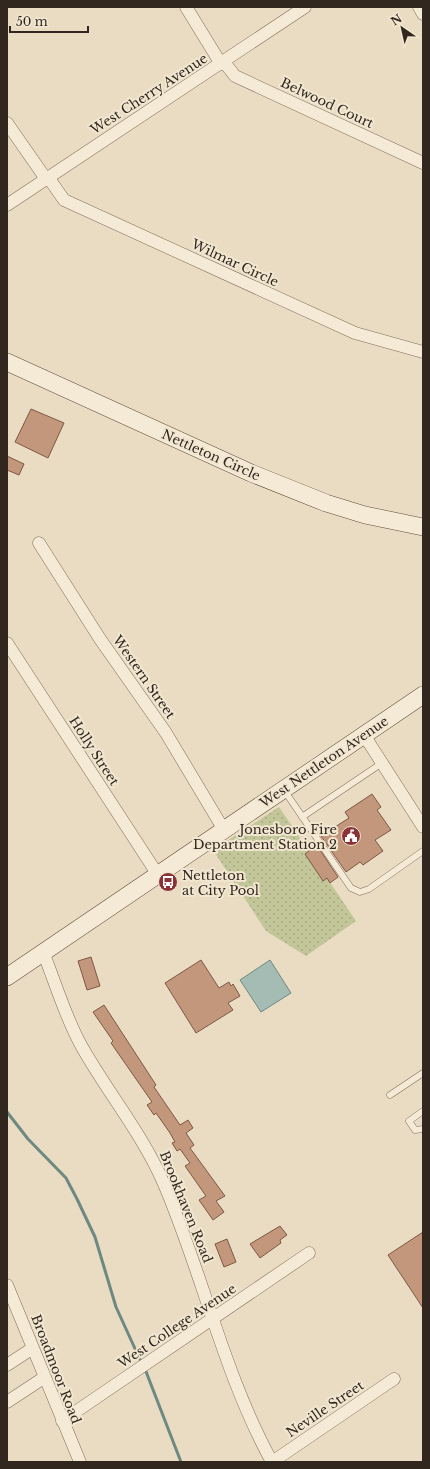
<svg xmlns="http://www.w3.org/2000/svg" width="430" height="1469" font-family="'Libre Baskerville',serif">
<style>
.grass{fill:url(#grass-dots)}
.water{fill:#a4bcb4;stroke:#6d8981}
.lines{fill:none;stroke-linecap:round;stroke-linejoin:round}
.stream{stroke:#6d8981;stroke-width:3}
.building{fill:#c3977c;stroke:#7e5844}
.lane-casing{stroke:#816e5c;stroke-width:7}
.street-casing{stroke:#816e5c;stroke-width:13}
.secondary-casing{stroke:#634f3f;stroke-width:18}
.lane{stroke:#f5ead5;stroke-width:6}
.street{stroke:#f5ead5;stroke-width:12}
.secondary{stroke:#f5ead5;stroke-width:17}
.labels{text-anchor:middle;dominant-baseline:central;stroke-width:4;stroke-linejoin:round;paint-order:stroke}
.street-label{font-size:13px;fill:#32271e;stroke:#f1e7d1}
.poi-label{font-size:13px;fill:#32271e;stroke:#f1e7d1;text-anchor:end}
</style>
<defs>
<pattern id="grass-dots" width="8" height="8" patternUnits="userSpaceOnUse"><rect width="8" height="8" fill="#c2c698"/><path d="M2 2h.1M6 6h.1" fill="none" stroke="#a7aa83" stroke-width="1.8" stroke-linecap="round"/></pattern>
</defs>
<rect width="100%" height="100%" fill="#e9dcc3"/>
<path class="grass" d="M279,807l30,44 -4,3 18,26 4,-2 29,43 -50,35 -40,-25 -53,-81z"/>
<path class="water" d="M270,960l21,33 -30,19 -21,-32z"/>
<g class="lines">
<path class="stream" d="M7,1112l21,27 38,39 11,21 18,38 21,70 26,57
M145,1369l36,93"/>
</g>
<path class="building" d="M31,409l33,14 -16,35 -33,-16z
M7,456l17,8 -5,11 -12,-5z
M372,794l9,13 -4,3 14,20 -16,10 8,11 -20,14 -3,-3 -14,10 -25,-36 28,-18 -4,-6z
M314,841l24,36 -8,6 -3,-5 -4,3 -18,-27 4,-3 -3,-4z
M91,957l9,29 -13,4 -9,-29z
M201,960l18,28 10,-6 2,4 2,-2 7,12 -12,7 5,7 -37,23 -31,-50z
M104,1005l52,80 -2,2 26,38 8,-5 5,8 -7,5 8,12 -4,3 35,48 -9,5 8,11 -11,8 -14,-20 7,-4 -21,-30 5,-3 -10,-14 -3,2 -5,-8 3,-1 -5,-9 -14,-20 -2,2 -7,-10 5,-3 -41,-59 2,-2 -20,-29z
M280,1226l7,9 -7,5 1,3 -21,15 -10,-14z
M423,1232v76l-35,-53z
M227,1239l9,23 -12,5 -9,-23z"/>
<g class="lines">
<g class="lane-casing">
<path id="lane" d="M284,790l67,98 9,4 9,-3 54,-38
M302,817l80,-54
M390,1095l33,-22
M423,1111l-14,10 6,9 8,-1"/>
</g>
<g class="street-casing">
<path id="street" d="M186,7l35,57
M419,7l4,7
M224,62l11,14 188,87
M7,123l39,56
M48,177l16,23 291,133 68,19
M7,205l298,-198
M39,543l61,96 66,94 58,97
M7,643l151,232
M364,735l59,92
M43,952c13,32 22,65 39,95 26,46 61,88 82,137 39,91 60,191 108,278l122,-83
M7,1285l73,177
M7,1365l26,-17
M7,1402l38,-25
M62,1421l247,-168"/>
</g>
<g class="secondary-casing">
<path id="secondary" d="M7,362l244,111 75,30 39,12 58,12
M7,977l416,-282"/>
</g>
<use href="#lane" class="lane"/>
<use href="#street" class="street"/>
<use href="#secondary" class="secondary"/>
</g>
<defs>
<g id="civic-disc" transform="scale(1)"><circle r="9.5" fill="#8a3236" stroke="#f1e7d1"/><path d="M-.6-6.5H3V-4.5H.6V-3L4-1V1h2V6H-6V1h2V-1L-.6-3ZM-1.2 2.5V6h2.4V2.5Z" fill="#fff"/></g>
<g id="bus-disc" transform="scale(1)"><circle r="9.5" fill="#8a3236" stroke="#f1e7d1"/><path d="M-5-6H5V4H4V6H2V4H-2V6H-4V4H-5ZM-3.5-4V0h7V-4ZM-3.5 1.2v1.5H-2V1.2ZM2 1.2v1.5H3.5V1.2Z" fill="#fff"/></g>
</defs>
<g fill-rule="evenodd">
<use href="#civic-disc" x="351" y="836"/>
<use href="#bus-disc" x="168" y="882"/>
</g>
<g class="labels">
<g class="street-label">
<text transform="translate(149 94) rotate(-33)">West Cherry Avenue</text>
<text transform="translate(327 103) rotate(25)">Belwood Court</text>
<text transform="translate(235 263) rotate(25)">Wilmar Circle</text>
<text transform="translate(211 455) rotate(24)">Nettleton Circle</text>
<text transform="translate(144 677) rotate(55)">Western Street</text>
<text transform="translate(94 751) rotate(57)">Holly Street</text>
<text transform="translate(324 762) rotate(-34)">West Nettleton Avenue</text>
<text transform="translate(186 1207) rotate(68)">Brookhaven Road</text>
<text transform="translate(177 1326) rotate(-34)">West College Avenue</text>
<text transform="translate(56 1369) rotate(69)">Broadmoor Road</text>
<text transform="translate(325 1409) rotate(-34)">Neville Street</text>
</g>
<g class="poi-label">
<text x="337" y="829">Jonesboro Fire<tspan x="337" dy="15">Department Station 2</tspan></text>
<text x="182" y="875" text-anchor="start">Nettleton<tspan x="182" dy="15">at City Pool</tspan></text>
</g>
</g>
<rect width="430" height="1469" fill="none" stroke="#32271e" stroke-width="16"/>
<g transform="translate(402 28) rotate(326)" stroke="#f1e7d1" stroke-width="3" paint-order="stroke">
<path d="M0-3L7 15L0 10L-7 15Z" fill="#32271e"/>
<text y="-6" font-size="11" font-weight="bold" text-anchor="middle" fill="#32271e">N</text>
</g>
<path d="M10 26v6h78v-6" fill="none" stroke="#32271e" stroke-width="2"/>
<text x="16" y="26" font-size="12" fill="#32271e" stroke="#f1e7d1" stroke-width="3" paint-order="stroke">50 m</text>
</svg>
